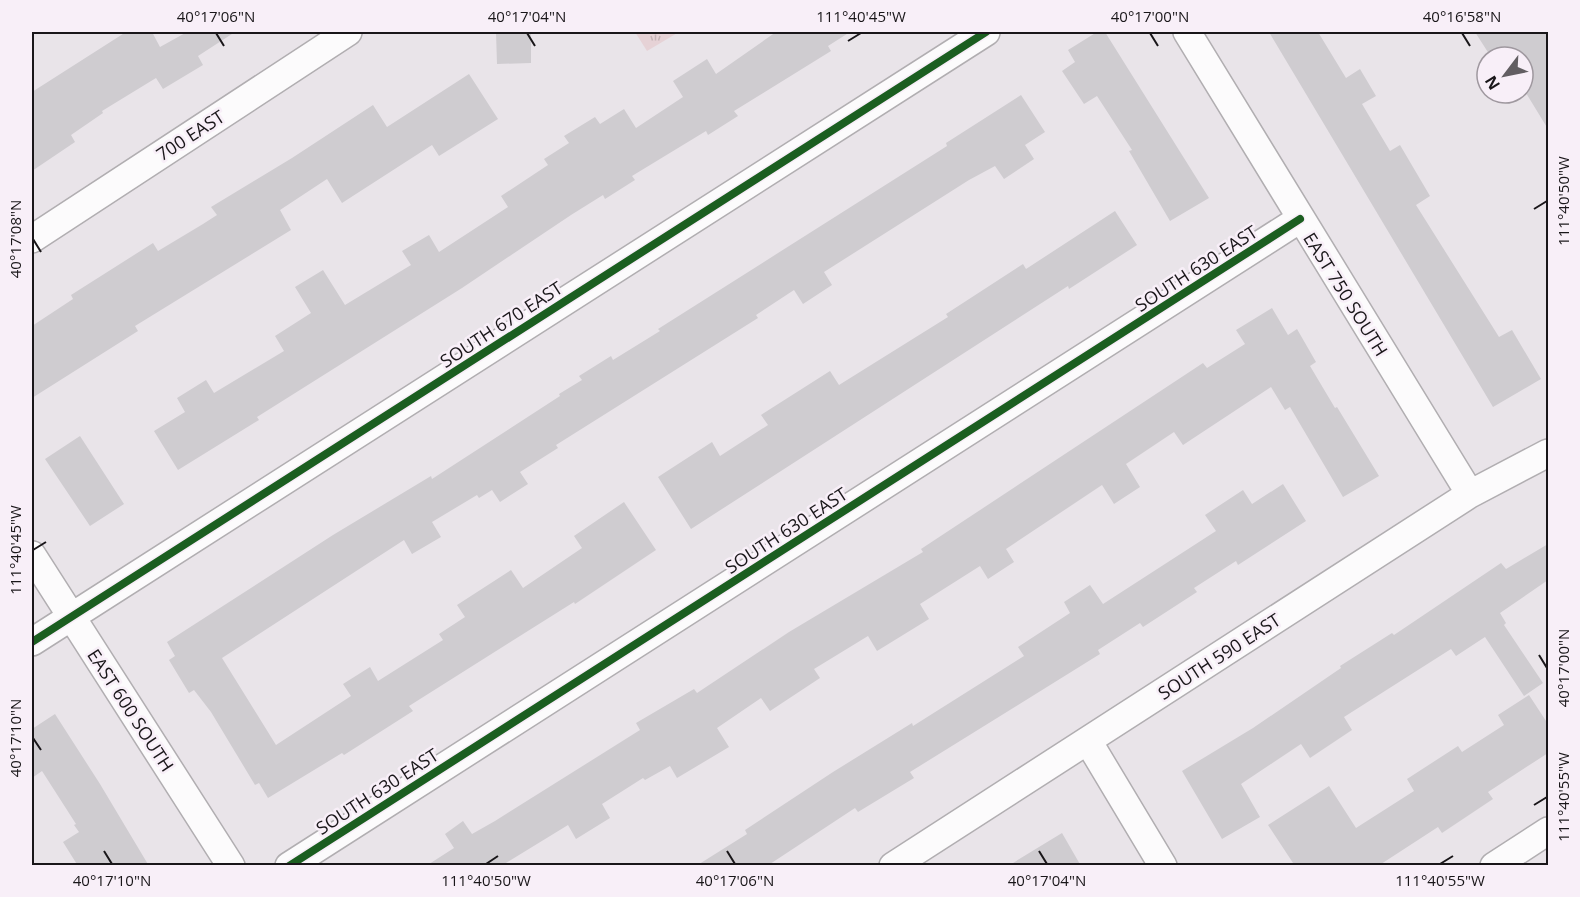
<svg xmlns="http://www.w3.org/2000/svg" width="1580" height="897" font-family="'Open Sans',sans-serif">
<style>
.grass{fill:url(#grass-tufts)}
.building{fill:#cfccd0}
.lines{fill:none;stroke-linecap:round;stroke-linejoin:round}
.minor-casing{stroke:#b1aeb1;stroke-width:30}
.minor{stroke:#fcfbfc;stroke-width:27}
.cycleway-casing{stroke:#f8eff8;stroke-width:11}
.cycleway{stroke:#1b5e20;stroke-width:8}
.ticks{fill:none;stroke:#191619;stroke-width:2}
.labels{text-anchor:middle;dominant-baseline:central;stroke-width:5;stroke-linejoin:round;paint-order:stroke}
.street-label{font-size:18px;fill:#191619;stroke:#f8eff8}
.neatline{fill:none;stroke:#191619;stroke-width:2}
.ticks-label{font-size:15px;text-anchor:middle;fill:#191619}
</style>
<defs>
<pattern id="grass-tufts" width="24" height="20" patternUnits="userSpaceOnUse" patternTransform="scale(1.5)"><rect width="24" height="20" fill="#e6d2d6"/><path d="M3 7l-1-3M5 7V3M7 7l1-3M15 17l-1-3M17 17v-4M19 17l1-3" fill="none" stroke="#c5b4b7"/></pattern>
</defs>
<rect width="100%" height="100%" fill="#e9e4e9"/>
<path class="grass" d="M635,32h44l-32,19z"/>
<path class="building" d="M126,32h26l8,15 27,-15h48l-37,24 5,9 -40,24 -7,-11 -54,33 1,2 -32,22 4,7 -43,29v-79z
M496,32h35v31l-34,1z
M776,32h74l-22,14 3,5 -97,60 4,5 -30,19 -2,-4 -74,45 3,4 -30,19 -2,-4 -32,20 -109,73 -205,129 2,3 -81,50 -24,-39 31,-19 -8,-14 29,-18 8,13 70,-42 -9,-15 36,-23 -16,-26 28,-17 22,35 66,-40 -9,-14 27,-16 10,17 69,-45 -7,-11 47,-31 -4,-6 25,-16 -5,-7 31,-19 5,7 24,-15 12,19 47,-31 -10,-16 34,-22 9,15z
M1097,32h8l104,166 -39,23 -41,-70 3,-1 -35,-54 -13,8 -22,-33 13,-9 -7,-12z
M1269,32h49l28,46 14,-9 16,27 -14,8 28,47 10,-6 30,51 -14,9 83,132 13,-7 29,49 -48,28z
M1475,32h73v97l-25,-41v-31h-32z
M469,74l29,45 -59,37 -7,-11 -90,58 -15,-24 -47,31 11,20 -156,96 3,5 -106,67v-72l41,-27 -2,-4 82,-52 5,8 45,-27 14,-9 -6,-8 81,-49 81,-53 14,22z
M1021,95l24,37 -20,13 9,14 -30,20 -9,-13 -26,14 -145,92 8,13 -29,19 -9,-14 -38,25 2,3 -202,127 2,3 -38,24 8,12 -28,18 -8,-12 -13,8 -2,-3 -45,27 9,15 -29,17 -8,-14 -182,118 54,87 75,-49 -8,-12 27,-17 8,14 65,-41 -4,-6 26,-17 -8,-12 54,-35 12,18 59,-40 -8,-12 50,-34 32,48 -81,54 -1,-2 -165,104 4,5 -69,44 -2,-2 -74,45 -9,-15 -4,2 -44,-73 -17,-22 -5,3 -20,-33 6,-4 -8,-14 166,-107 98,-59 1,3 128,-83 -1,-2 23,-14 -3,-4 32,-20 2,4 47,-29 -2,-2 289,-183 -1,-3z
M1115,211l22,34 -68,44 -1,-3 -377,243 -33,-52 54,-35 8,14 48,-31 -7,-10 69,-44 9,14 109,-68 -2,-3 77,-50 3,5z
M1272,308l16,27 9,-6 19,33 -6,4 25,42 2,-1 42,69 -36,21 -53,-90 -5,3 -14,-23 -88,58 -9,-13 -48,32 14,23 -26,17 -12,-19 -96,64 8,13 -26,17 -8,-13 -60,38 9,15 -52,32 -9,-15 -54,33 6,9 -50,33 -9,-13 -44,30 12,19 -52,31 -7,-12 -25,14 -2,-2 -41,26 8,14 -34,21 -8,-14 -67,41h-75l28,-18 -9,-14 18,-13 9,13 23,-13 145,-91 -4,-7 58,-34 3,4 92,-61 134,-80 -2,-3 282,-186 4,5 38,-24 -9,-14z
M80,436l44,68 -34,22 -45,-67z
M1283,484l23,37 -68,44 -2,-4 -42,27 3,4 -54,35 -3,-4 -42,27 2,4 -190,118 4,6 -56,34 -3,-4 -88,58h-71l51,-32 -2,-4 88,-58 79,-49 1,3 111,-70 -6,-9 52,-34 -6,-11 26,-17 13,19 113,-73 -11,-16 38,-25 9,14z
M1548,544v36l-48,33 6,10 -2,2 39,58 -19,13 -39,-59 -29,19 -5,-7 -107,68 8,13 -42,28 -9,-14 -60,40 19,33 -38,22 -40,-68 71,-43 88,-60 -1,-2 52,-33 2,2 107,-72 5,6z
M1529,695l19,29v29l-60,39 5,7 -51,34 -4,-6 -60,39h-83l-27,-41 61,-39 27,42 58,-37 -7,-12 51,-33 4,6 42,-27 -6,-10z
M55,714l45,70 49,82h-71l-15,-24 16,-10 -5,-7 2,-1 -34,-53 -10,7v-49z
M1062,833l19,33h-73z"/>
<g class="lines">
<g class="minor-casing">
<path id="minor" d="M1187,32l283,462
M32,239l316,-207
M32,555l199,311
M32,642l954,-610
M1088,741l75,125
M289,866l1011,-647
M893,866l577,-372 78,-41
M1494,866l54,-35"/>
</g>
<use href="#minor" class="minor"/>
<g class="cycleway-casing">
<path id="cycleway" d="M32,642l954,-610
M289,866l1011,-647"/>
</g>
<use href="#cycleway" class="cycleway"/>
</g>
<path class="ticks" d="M216,33l8,13M527,33l8,13M1150,33l8,13M1462,33l8,13M848,41l13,-8M1534,209l13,-8M33,239l8,13M33,550l13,-8M1539,655l8,13M33,738l8,12M1534,805l13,-8M104,851l8,13M727,851l8,13M1039,851l8,13M486,864l12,-8M1440,864l13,-8"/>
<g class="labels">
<g class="street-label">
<text transform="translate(190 135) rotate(-33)">700 EAST</text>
<text transform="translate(1196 268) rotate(-33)">SOUTH 630 EAST</text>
<text transform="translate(1346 294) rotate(58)">EAST 750 SOUTH</text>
<text transform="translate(501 324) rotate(-33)">SOUTH 670 EAST</text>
<text transform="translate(786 530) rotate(-33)">SOUTH 630 EAST</text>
<text transform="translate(1219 656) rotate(-33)">SOUTH 590 EAST</text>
<text transform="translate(131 710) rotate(57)">EAST 600 SOUTH</text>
<text transform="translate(377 791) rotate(-33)">SOUTH 630 EAST</text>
</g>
</g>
<rect width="1580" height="897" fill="none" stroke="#f8eff8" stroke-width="66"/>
<g transform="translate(1505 75) rotate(238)"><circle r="28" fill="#f8eff8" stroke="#9f989f" stroke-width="1.5"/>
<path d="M0-4.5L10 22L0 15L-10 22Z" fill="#625e62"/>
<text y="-9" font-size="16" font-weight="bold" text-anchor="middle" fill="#191619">N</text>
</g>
<rect x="33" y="33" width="1514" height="831" class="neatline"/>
<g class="ticks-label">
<text x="216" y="22">40°17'06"N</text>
<text x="527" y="22">40°17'04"N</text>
<text x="861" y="22">111°40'45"W</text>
<text x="1150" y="22">40°17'00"N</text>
<text x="1462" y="22">40°16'58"N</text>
<text transform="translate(1564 201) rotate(-90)" y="5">111°40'50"W</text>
<text transform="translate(16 239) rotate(-90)" y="5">40°17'08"N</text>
<text transform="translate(16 550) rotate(-90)" y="5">111°40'45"W</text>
<text transform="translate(1564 668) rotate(-90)" y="5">40°17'00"N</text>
<text transform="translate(16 738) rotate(-90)" y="5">40°17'10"N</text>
<text transform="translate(1564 797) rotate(-90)" y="5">111°40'55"W</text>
<text x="112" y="886">40°17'10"N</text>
<text x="486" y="886">111°40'50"W</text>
<text x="735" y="886">40°17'06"N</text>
<text x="1047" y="886">40°17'04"N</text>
<text x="1440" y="886">111°40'55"W</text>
</g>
</svg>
